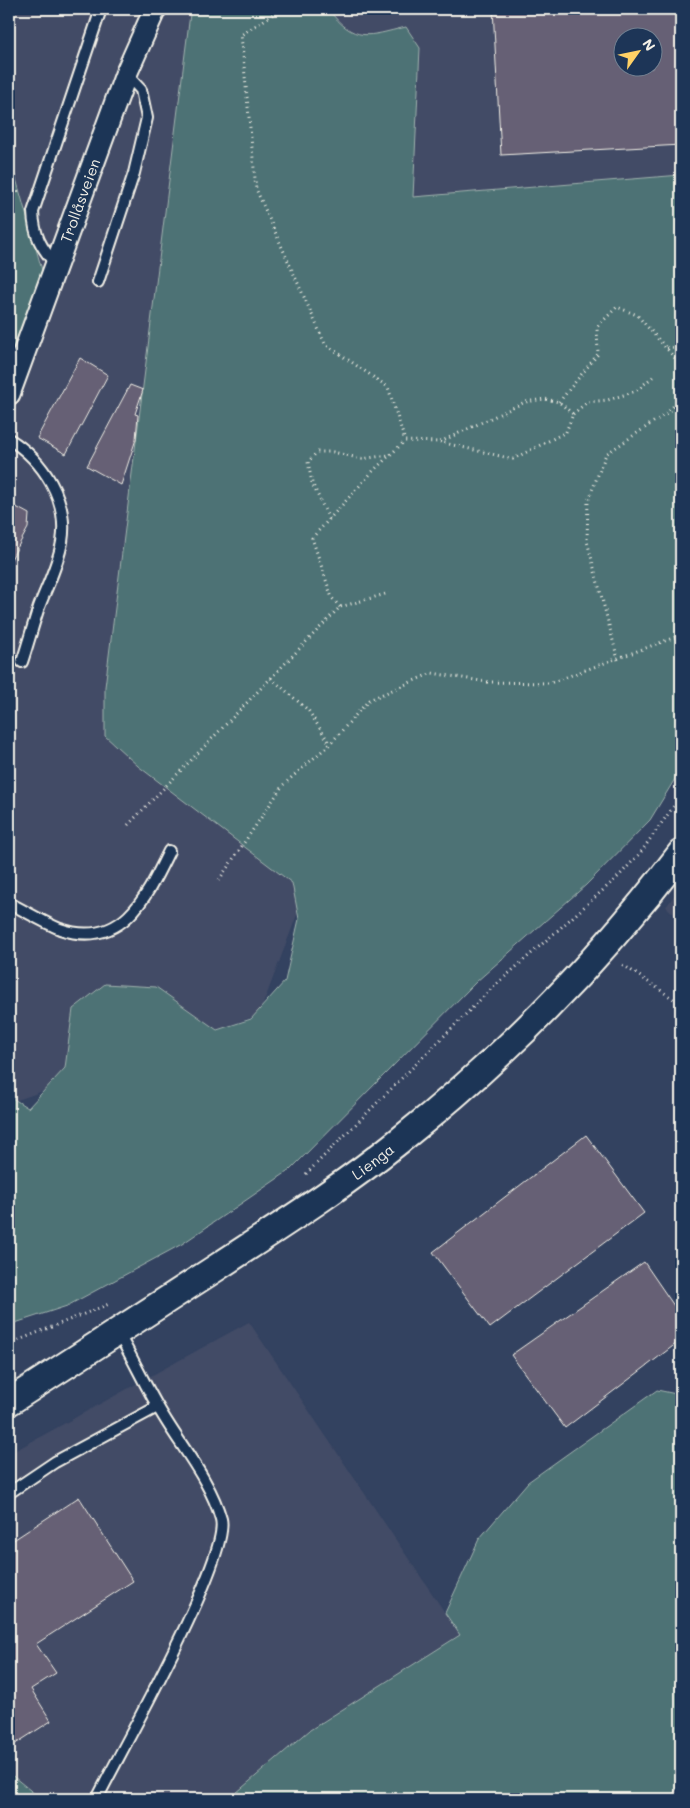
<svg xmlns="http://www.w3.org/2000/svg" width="690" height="1808" font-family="Mali,sans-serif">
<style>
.built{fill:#424b66;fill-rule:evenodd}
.green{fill:#4d7274;stroke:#a0b2ae}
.building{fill:#666174;stroke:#f4f1e8;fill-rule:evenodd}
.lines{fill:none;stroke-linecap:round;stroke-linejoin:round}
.service-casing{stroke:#f4f1e8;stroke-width:14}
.minor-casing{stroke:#f4f1e8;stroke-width:25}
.tertiary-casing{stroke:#f4f1e8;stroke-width:30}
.path{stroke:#f4f1e8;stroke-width:3;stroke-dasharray:1 4;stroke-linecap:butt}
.service{stroke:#1d3557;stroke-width:10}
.minor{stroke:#1d3557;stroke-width:21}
.tertiary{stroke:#1d3557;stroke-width:26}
.labels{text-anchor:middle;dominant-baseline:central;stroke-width:4.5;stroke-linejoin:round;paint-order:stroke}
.street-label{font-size:15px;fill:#f4f1e8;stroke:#1d3557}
</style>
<rect width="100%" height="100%" fill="#334260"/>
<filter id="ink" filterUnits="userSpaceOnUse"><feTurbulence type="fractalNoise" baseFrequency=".02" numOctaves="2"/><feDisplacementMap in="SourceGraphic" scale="10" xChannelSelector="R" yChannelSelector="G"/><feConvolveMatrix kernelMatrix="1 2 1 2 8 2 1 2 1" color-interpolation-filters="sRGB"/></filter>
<g filter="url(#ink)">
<path class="built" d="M9,9h221l76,882 -47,124 -250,88v-725l33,-108 -33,-116z
M314,9h367v166l-268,23 7,-150h-79zM622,38h30v30h-30z
M681,886v34l-15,-13z
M249,1322l211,313 -150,95 -81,69h-188l-32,-26v-319z"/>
<path class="green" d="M196,9h132c27,35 40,27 78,18l14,21 -7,149 268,-22v594l-31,51 -64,65 -110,97 -186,188 -108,74 -115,62 -58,19v-229l19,12 37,-40 8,-59 32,-25 51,3 61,43 34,-11 34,-38 14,-62 -7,-36 -154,-117 -33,-30v-49l85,-673z
M9,154l33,116 -33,108z
M657,1390l24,5v389l-13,15h-439l81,-69 150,-95 -15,-22 34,-74 49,-57z
M9,1773l32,26h-32z"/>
<path class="building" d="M493,9h188v136l-180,10zM622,38h30v30h-30z
M80,358l28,17 -42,79 -29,-16z
M130,385l13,5 -8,24 3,1 -2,24 -15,46 -34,-19z
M9,503l20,11 -1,14 -19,35z
M586,1135l58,78 -154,115 -57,-76z
M644,1262l37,54v24l-116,88 -54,-73z
M79,1497l54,84 -97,63 20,29 -25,16 20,32 -42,27v-205z"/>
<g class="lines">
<g class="service-casing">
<path id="service" d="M56,265c-15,-18 -22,-29 -23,-53l68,-203
M98,282l36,-109 13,-55 -6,-28 -15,-16
M9,439c34,21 60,61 53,103 -4,23 -15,44 -23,65 -6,18 -11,37 -17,55
M9,903c16,8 34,19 51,26 63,21 87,-33 109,-78
M9,1493l46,-31 102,-55
M97,1799c22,-45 134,-242 124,-280 -11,-40 -43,-76 -63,-112 -14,-24 -26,-50 -40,-74"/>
</g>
<g class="minor-casing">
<g id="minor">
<path id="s1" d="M9,394l117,-320 29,-65"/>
</g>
</g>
<g class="tertiary-casing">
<g id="tertiary">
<path id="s2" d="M9,1402c70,-45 140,-90 210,-136 61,-40 123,-79 180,-125 106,-84 201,-181 282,-288"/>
</g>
</g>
<path class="path" d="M281,9l-40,26 15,154 69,155 63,43 17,54
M9,179l10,15
M667,348l14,-2
M559,402l39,-48 -1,-27 20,-20 20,8 44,50
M573,414l14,-12 21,-2 28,-9 19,-16
M329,519l-17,-36 -4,-21 9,-10h16l29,7 27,-4
M340,607l-8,-9 -20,-60 62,-68 31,-29 35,1 85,-40 20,-3 14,3 14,12 -7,18 -53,27 -73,-17
M618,660l-31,-119 1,-40 18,-47 61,-41 14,-15
M271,678l37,32 22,34
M128,825l212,-218 49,-14
M219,880l64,-95 47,-41 39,-44 63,-27 55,9 63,1 131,-48
M623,965l58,39
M306,1174l183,-183 130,-115 22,-24 40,-56
M9,1344l100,-40"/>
<use href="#service" class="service"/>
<use href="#minor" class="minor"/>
<use href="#tertiary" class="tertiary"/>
</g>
</g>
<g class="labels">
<g class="street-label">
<text stroke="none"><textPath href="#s1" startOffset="206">Trollåsveien</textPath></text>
<text stroke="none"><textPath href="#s2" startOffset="436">Lienga</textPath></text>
</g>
</g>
<rect width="690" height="1808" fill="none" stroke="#1d3557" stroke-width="30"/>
<rect x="15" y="15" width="660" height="1778" fill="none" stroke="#f4f1e8" stroke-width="2" filter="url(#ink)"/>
<g transform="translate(638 52) rotate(57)"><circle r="24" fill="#1d3557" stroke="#738091"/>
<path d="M0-4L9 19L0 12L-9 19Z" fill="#ffd166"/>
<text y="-8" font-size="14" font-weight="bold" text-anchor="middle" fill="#f4f1e8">N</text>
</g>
</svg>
